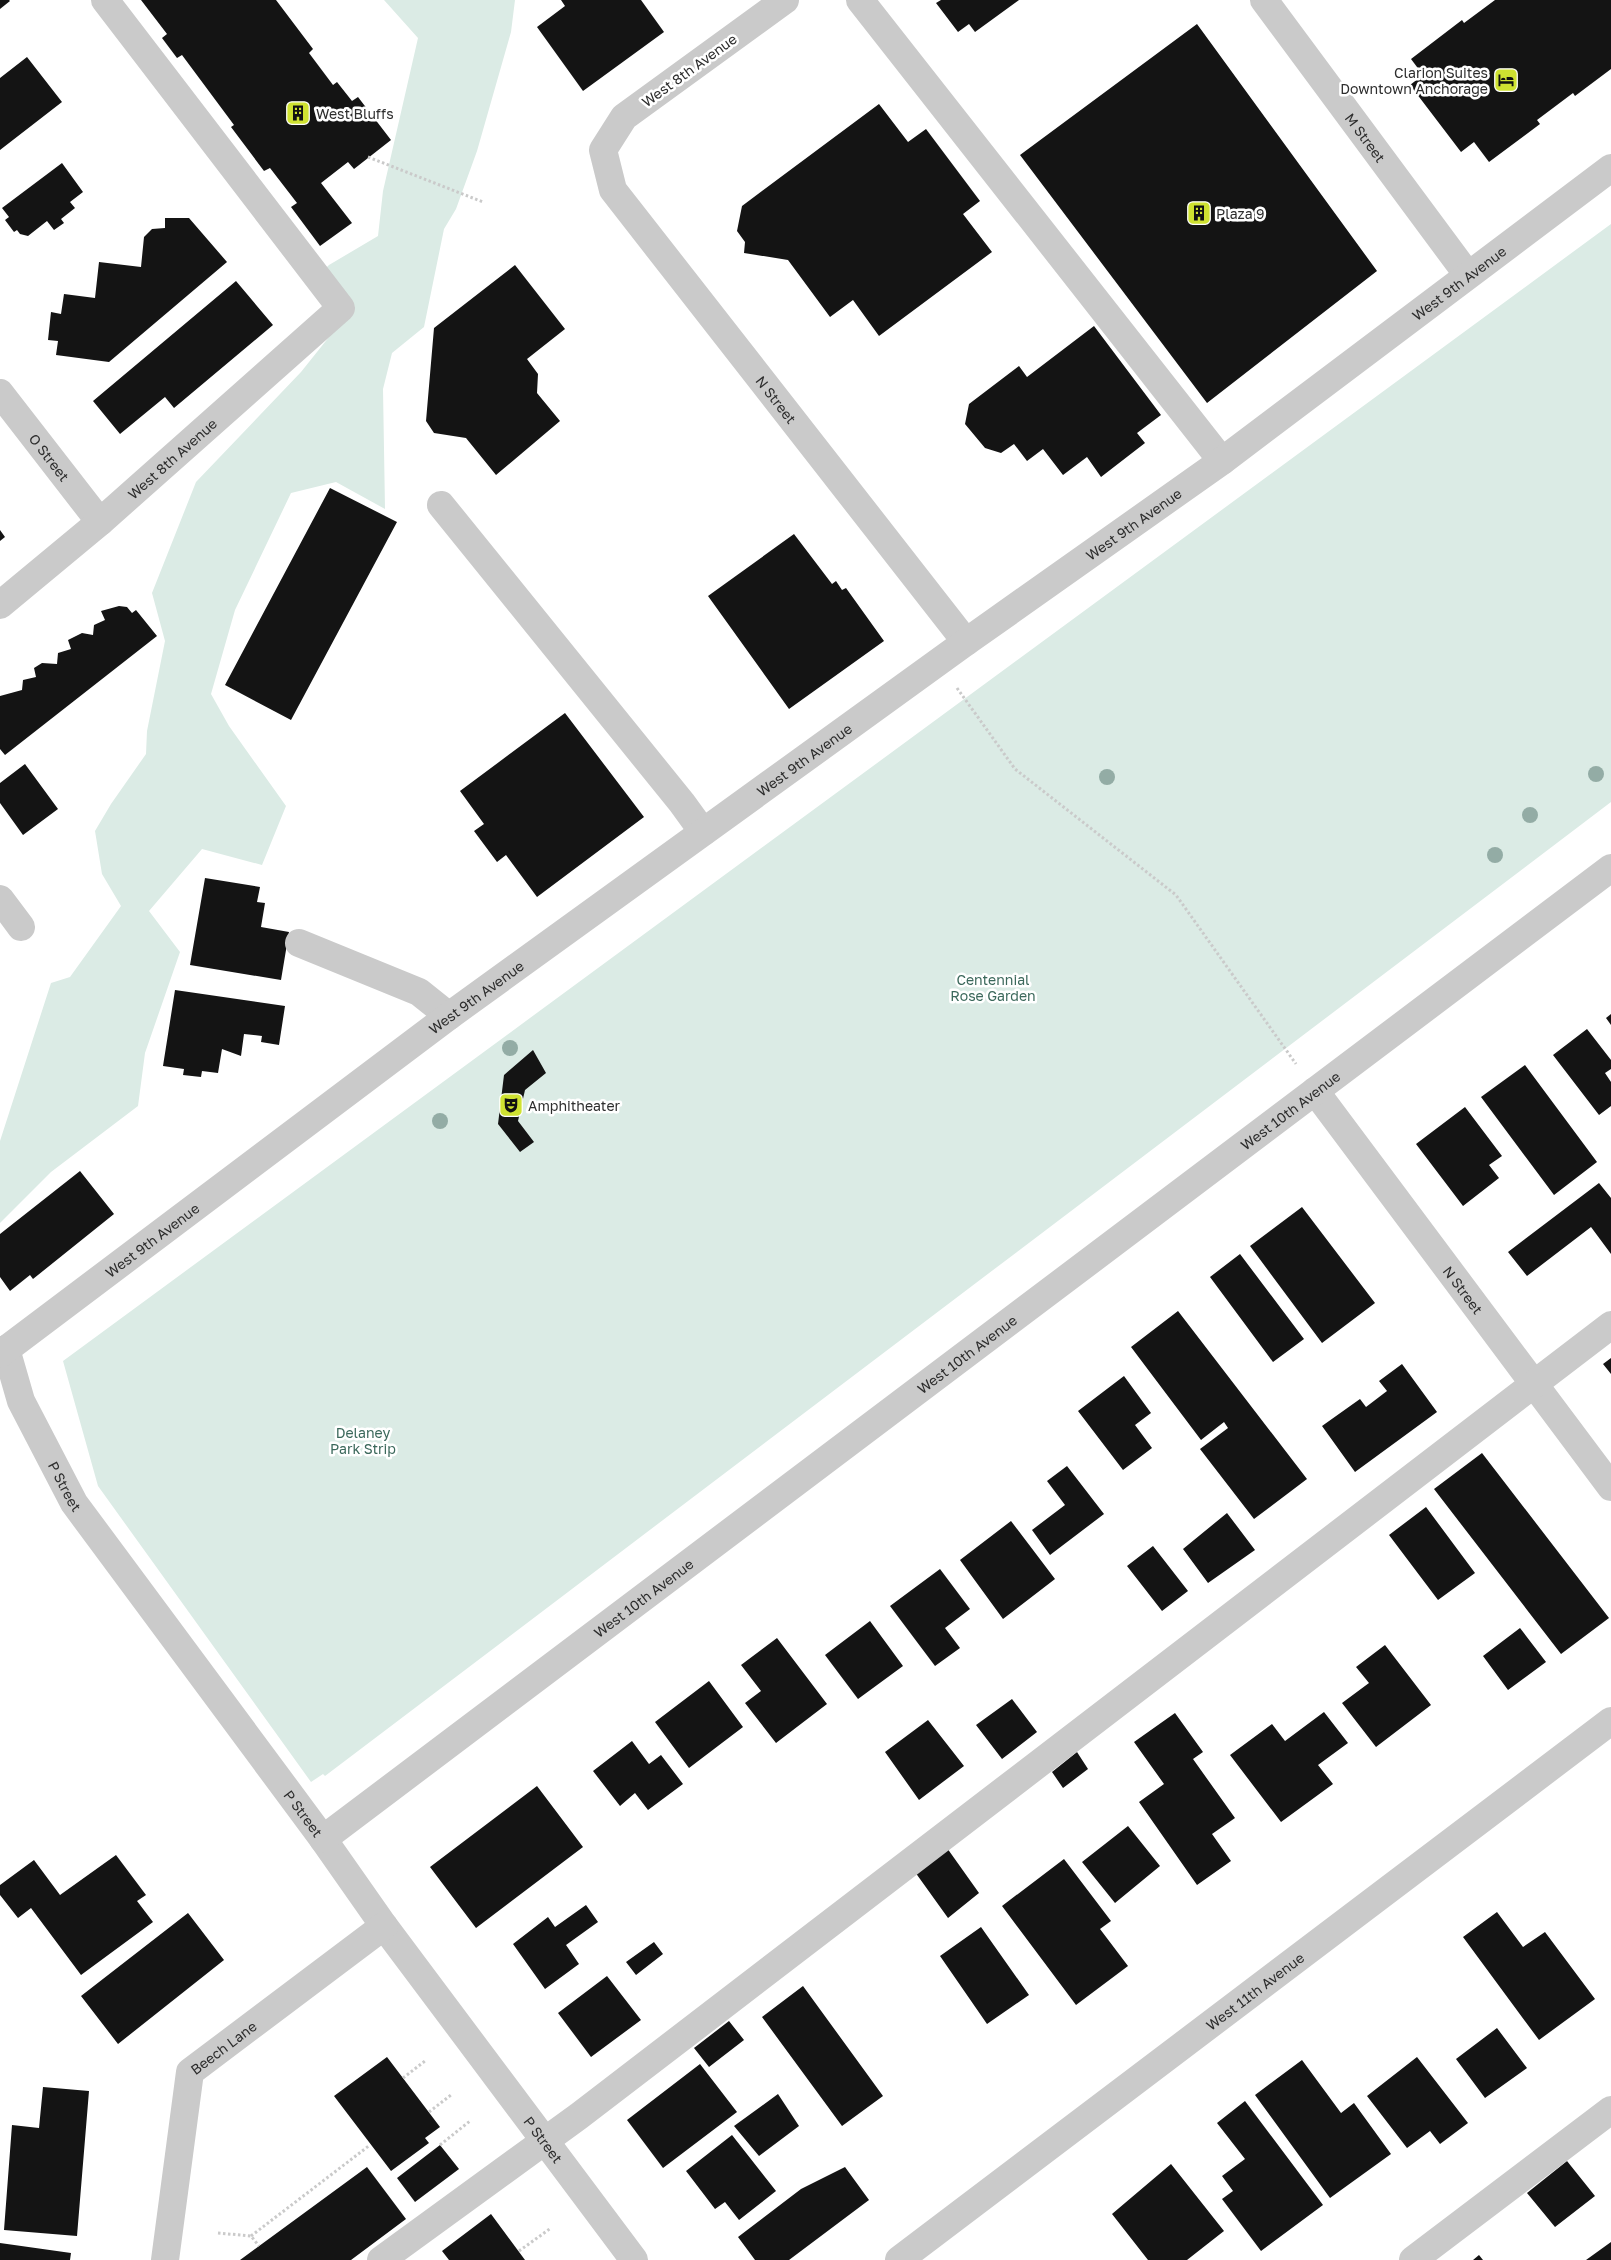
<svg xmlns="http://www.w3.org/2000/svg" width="1611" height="2260" font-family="'Golos Text',sans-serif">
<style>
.green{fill:#dbebe5}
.building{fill:#141414}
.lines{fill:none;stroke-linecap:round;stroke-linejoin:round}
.path{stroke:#cacaca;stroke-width:3;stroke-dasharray:2.5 2.5;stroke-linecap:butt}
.minor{stroke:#cacaca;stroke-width:28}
.tree{fill:#93aca5}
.labels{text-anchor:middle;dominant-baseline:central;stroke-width:5;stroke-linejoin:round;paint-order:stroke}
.street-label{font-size:14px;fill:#2d2d2d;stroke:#fff}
.poi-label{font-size:14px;fill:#2d2d2d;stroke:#fff;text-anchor:start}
.park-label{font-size:14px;fill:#3b685b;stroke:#fff}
</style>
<rect width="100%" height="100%" fill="#fff"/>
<path class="green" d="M384,0h131l-4,32 -34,119 -21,58 -12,20 -20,98 -32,26 -9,36 2,120 -49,-27 -45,11 -56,117 -24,84 18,32 57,80 -24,59 -60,-16 -53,62 31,41 -35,101 -7,53 -87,66 -51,51v-82l51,-158 19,-6 51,-71 -19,-32 -7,-43 16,-27 35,-50 1,-23 18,-90 -13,-48 44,-111 105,-110 40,-50 -29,-41 17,-16 49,-29 5,-45 35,-153z
M1611,224v578l-1286,974 -2,-2 -12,8 -213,-296 -35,-125z"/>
<path class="building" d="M0,0h9l1,1 -10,8z
M141,0h135l37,49 -4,4 24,32 4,-3 15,19 6,-4 33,43 -37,29 -6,-7 -27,21 31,40 -32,23 -29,-39 6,-4 -27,-35 -6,3 -33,-44 3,-2 -52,-70 -5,3 -15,-20 5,-4z
M561,0h80l23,32 -81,59 -46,-64 28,-21z
M941,0h78l-44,32 -6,-8 -11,8 -22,-29z
M1495,0h116v69l-36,27 -2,-3 -36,27 3,4 -51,38 -15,-20 -13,10 -51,-67 13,-10 -12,-16 51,-39 2,3z
M1197,24l180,247 -170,132 -187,-248z
M27,57l35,45 -62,48v-72z
M879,104l29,38 18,-13 54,72 -17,13 29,38 -113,84 -26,-36 -23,17 -42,-57 -44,-7 1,-11 -8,-11 5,-25z
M62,163l21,29 -13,10 5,6 -14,11 3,4 -10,7 -7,-9 -19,15 -8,-2 -3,-4 -3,2 -9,-12 4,-3 -7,-9z
M165,218h24l38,44 -118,100 -53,-7 2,-14 -10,-1 3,-28 10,2 3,-20 31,4 4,-36 42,5 3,-30 8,-8 13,-1z
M515,265l50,64 -38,30 11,15 -1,19 23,28 -64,54 -30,-37 -32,-5 -8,-12 8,-93z
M236,281l37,44 -99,83 -9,-11 -45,37 -27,-33z
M1094,326l67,89 -24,18 8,10 -44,34 -14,-20 -24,18 -20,-26 -16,12 -13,-17 -13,9 -16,-5 -20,-24 4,-20 50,-38 8,11z
M330,488l67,34 -106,198 -66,-35z
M0,530l5,7 -5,4z
M794,534l38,50 4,-3 6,9 4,-2 38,53 -95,68 -81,-113z
M119,606l8,1 5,6 4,-3 21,26 -152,119 -5,-6v-53l22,-6 1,-10 13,-3 -2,-9 8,-5 15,1 1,-11 13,-4 -3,-9 14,-7 11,2 1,-10 11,-5 -4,-9z
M565,713l79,104 -107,80 -31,-42 -9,7 -23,-31 10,-7 -24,-33z
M25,764l33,45 -35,26 -23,-32v-20z
M205,878l55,9 -3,15 8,1 -4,24 28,5 -8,48 -91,-15z
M175,990l110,16 -6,39 -18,-3 1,-6 -18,-2 -3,22 -19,-7 -4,24 -16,-2 -1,6 -18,-2 1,-6 -21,-3z
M1611,1014v11l-5,-7z
M1587,1029l24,31v9l-6,4 6,9v24l-12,9 -46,-60z
M533,1050l13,23 -21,17 -7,31 16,21 -14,10 -22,-28 6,-49z
M1525,1065l72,97 -43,33 -73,-98z
M1465,1107l37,49 -13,9 10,13 -36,28 -47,-62z
M80,1171l34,43 -81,65 -3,-4 -20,16 -10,-14v-43z
M1599,1183l12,15v56l-20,-27 -64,49 -19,-24z
M1302,1207l73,96 -53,40 -72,-97z
M1240,1254l64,85 -31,23 -63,-85z
M1178,1311l129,168 -53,40 -54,-70 28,-21 -4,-6 -23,18 -70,-93z
M1611,1358v16l-8,-10z
M1402,1364l35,48 -82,60 -33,-46 38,-27 6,8 21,-16 -8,-10z
M1124,1376l27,37 -16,12 17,23 -29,22 -45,-59z
M1482,1453l127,165 -48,36 -127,-165z
M1067,1466l37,48 -54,41 -18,-25 33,-25 -18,-24z
M1426,1507l49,66 -37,27 -49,-65z
M1227,1513l28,37 -47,33 -25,-34z
M1011,1521l44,58 -52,40 -43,-59z
M1153,1546l35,45 -26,20 -35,-45z
M940,1569l30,40 -25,19 15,20 -25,18 -45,-60z
M870,1621l33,45 -45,33 -33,-44z
M1520,1628l26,34 -38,28 -25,-34z
M777,1638l50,66 -51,39 -31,-40 16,-12 -20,-26z
M1385,1645l46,60 -55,42 -34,-44 27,-20 -13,-16z
M709,1681l34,46 -54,41 -34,-46z
M1012,1699l25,33 -35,27 -26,-34z
M1324,1712l24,31 -30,22 15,19 -52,38 -51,-67 42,-31 13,17z
M1175,1713l28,39 -10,7 42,59 -23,16 19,27 -34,24 -58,-83 25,-18 -30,-42z
M928,1720l36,46 -45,34 -34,-48z
M632,1741l17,23 12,-9 22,29 -35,26 -13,-17 -15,13 -27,-35z
M1077,1752l11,17 -25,19 -11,-16z
M537,1786l46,61 -107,81 -46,-61z
M1128,1826l32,40 -45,37 -33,-41z
M947,1848l32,45 -31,25 -33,-46z
M116,1855l30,40 -9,6 16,21 -72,53 -50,-67 -13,10 -18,-23v-10l34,-25 26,35z
M1064,1859l47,62 -11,8 28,37 -52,39 -74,-99z
M586,1905l12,17 -32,23 13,19 -34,25 -32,-45 35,-27 7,10z
M1497,1912l26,35 22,-15 50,67 -56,41 -76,-103z
M188,1913l36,47 -106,84 -37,-48z
M981,1927l48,68 -42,29 -47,-68z
M654,1942l9,12 -27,21 -10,-13z
M607,1976l34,44 -50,37 -33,-44z
M803,1986l80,110 -41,30 -80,-109z
M729,2021l15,19 -35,27 -15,-19z
M1497,2028l30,40 -42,30 -29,-39z
M387,2057l53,70 -15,11 4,5 -38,28 -57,-75z
M1417,2057l51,66 -28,21 -10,-13 -23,17 -40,-52z
M1302,2060l39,53 13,-10 37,51 -61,44 -75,-103z
M700,2064l37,48 -74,56 -36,-48z
M43,2087l46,4 -12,145 -73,-6 8,-105 27,3z
M778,2094l21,32 -40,30 -25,-30z
M1245,2101l78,104 -62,46 -39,-52 11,-8 -11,-15 23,-17 -28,-36z
M732,2135l44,56 -37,29 -14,-18 -10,7 -29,-38z
M440,2145l19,24 -44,33 -18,-24z
M1567,2161l28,35 -40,31 -28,-34z
M1171,2164l53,67 -37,29h-39l-36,-46z
M367,2167l39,52 -55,41h-111z
M845,2167l24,33 -80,60h-34l-17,-23 63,-48z
M491,2214l34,46h-76l-7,-9z
M1611,2242v18h-25z
M0,2243l71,10 -1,7h-70z
M1479,2255l4,5h-10z"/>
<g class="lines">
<path class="path" d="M368,157l115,45
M957,688l58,81 161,126 120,169
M403,2078l22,-17
M429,2112l22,-17
M440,2145l30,-24
M218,2233l33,3 8,10
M251,2236l119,-91
M519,2251l32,-23"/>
<g class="minor">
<path id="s1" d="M785,0l-161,117 -21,33 10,40 353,452"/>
<path d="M860,0l362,461"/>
<path id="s2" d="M1264,0l203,274"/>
<path id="s3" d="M0,393l100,129"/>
<path d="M441,505l241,298 21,29"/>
<path id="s4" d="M0,605l100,-83 241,-214 -236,-308"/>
<path d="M0,899l21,28"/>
<path d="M299,943l120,49 30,24"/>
<path id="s5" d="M1315,1091l296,396"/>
<path id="s6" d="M6,1349l15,52 53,102 249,336 61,87 250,334"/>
<path id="s7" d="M0,1354l449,-338 517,-374 256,-181 389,-293"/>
<path id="s8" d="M323,1839l1288,-971"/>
<path id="s9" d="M165,2260l25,-188 194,-146"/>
<path d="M381,2260l198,-144 1032,-791"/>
<path id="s10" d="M899,2260l712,-539"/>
<path d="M1413,2260l198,-150"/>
</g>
</g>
<g class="tree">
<circle cx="1596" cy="774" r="8"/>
<circle cx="1107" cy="777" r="8"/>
<circle cx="1530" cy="815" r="8"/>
<circle cx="1495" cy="855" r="8"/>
<circle cx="510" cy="1048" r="8"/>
<circle cx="440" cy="1121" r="8"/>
</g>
<defs>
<g id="hotel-square" transform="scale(1.25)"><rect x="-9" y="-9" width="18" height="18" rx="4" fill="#cfe231" stroke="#fff"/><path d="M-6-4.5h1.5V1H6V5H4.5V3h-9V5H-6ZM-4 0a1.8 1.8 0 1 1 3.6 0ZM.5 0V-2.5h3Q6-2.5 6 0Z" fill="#111"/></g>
<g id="building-square" transform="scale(1.25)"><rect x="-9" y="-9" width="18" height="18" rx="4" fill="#cfe231" stroke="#fff"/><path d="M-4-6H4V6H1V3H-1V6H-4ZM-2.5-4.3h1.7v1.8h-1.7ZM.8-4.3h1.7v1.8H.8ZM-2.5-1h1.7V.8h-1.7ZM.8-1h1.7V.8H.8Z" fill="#111"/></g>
<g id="theatre-square" transform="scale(1.25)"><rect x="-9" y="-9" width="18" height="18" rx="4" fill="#cfe231" stroke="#fff"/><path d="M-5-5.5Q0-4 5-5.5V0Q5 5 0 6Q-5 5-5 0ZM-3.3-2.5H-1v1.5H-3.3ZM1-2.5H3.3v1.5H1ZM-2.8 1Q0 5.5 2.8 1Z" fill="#111"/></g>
</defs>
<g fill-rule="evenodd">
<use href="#hotel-square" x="1506" y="80"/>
<use href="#building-square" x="298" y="113"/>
<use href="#building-square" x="1199" y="213"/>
<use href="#theatre-square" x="511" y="1105"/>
</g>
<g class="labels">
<g class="street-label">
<text transform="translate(689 70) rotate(-36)">West 8th Avenue</text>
<text stroke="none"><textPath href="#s2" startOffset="171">M Street</textPath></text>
<text stroke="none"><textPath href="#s7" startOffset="1810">West 9th Avenue</textPath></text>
<text stroke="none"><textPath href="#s1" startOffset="545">N Street</textPath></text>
<text stroke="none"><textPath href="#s3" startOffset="81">O Street</textPath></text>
<text stroke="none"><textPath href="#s4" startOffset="226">West 8th Avenue</textPath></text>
<text stroke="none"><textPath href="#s7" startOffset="1405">West 9th Avenue</textPath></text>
<text stroke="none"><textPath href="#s7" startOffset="1000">West 9th Avenue</textPath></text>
<text stroke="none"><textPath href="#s7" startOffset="595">West 9th Avenue</textPath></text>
<text stroke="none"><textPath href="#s8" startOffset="1211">West 10th Avenue</textPath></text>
<text stroke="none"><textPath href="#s7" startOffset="190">West 9th Avenue</textPath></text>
<text stroke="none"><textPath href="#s5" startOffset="248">N Street</textPath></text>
<text stroke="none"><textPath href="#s8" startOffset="806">West 10th Avenue</textPath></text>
<text stroke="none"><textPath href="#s6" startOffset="150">P Street</textPath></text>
<text stroke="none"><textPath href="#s8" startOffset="401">West 10th Avenue</textPath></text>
<text stroke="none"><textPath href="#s6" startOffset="555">P Street</textPath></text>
<text stroke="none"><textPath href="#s10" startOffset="446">West 11th Avenue</textPath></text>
<text stroke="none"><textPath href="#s9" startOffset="231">Beech Lane</textPath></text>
<text stroke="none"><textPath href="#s6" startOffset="960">P Street</textPath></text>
</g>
<g class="poi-label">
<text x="1488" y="72" text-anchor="end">Clarion Suites<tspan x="1488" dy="16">Downtown Anchorage</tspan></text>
<text x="316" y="113">West Bluffs</text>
<text x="1216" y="213">Plaza 9</text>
<text x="528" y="1105">Amphitheater</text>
</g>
<g class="park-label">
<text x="993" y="979">Centennial<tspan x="993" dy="16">Rose Garden</tspan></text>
<text x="363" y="1432">Delaney<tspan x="363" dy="16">Park Strip</tspan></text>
</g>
</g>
</svg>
